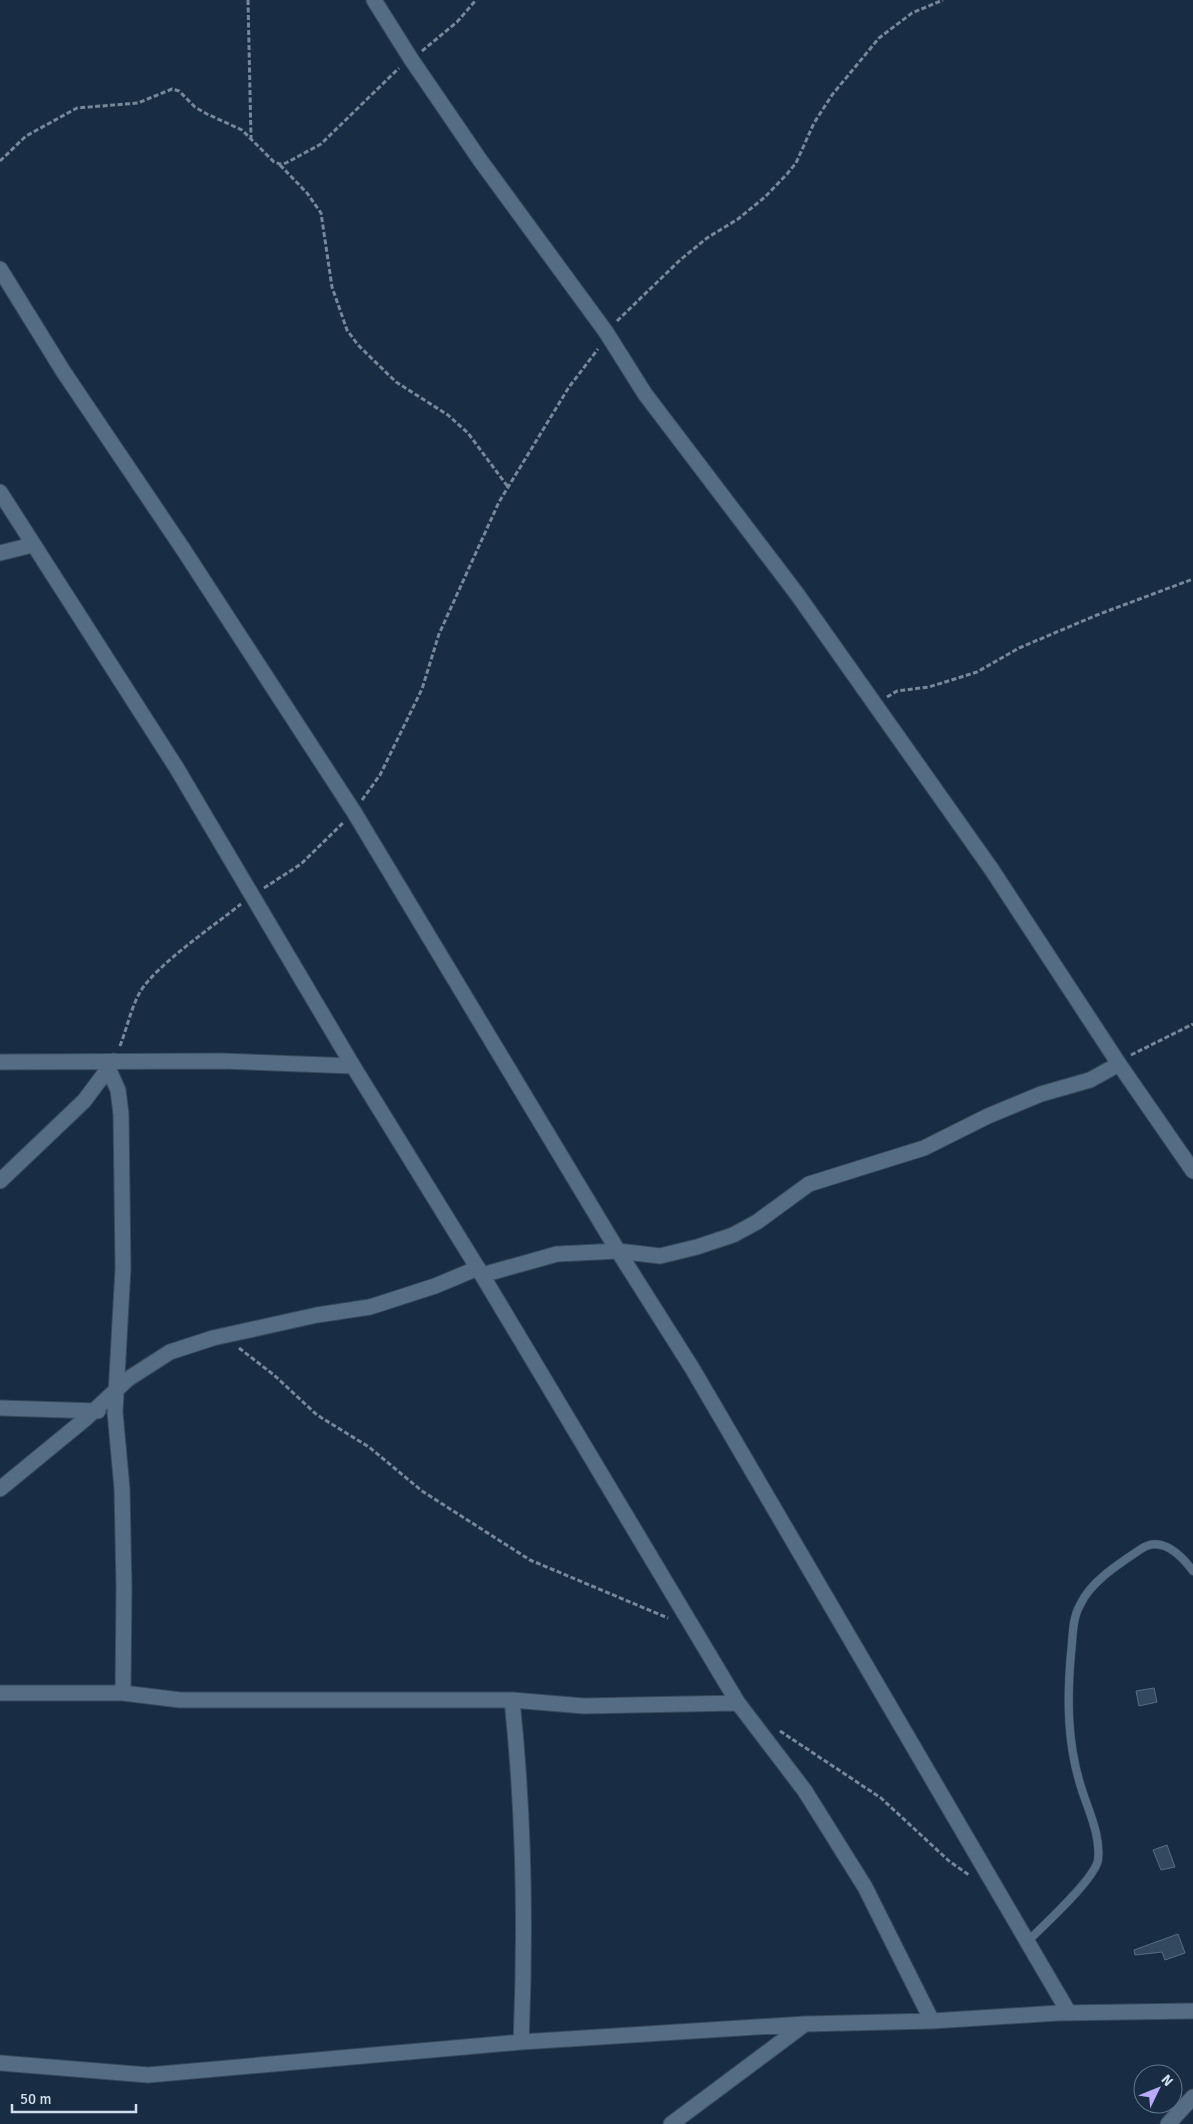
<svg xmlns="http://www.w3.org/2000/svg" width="1193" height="2124" font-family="Signika,sans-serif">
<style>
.building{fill:#334960;stroke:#556d86}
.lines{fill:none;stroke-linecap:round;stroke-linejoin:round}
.lane-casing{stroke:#38495c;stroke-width:9}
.street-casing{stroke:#38495c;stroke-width:17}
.path{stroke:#768799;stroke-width:3;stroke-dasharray:5 2.5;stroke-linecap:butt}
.lane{stroke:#556c85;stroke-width:8}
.street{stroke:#556c85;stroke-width:15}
</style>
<rect width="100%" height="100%" fill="#182d43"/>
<path class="building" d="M1154,1688l3,14 -18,4 -3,-15z
M1167,1845l8,22 -14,3 -8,-20z
M1178,1934l7,19 -20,7 -3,-8 -27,3 -1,-5z"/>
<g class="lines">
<g class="lane-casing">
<path id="lane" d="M1027,1942c15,-15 68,-63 71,-82 3,-25 -10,-50 -17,-73 -14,-44 -14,-89 -10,-134 2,-16 1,-34 9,-48 11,-24 40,-42 61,-56 20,-14 40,6 52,22"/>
</g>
<g class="street-casing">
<path id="street" d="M374,0l37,59 69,101 126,172 39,62 152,200 195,276 127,194 74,107
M0,269l63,102 120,178 171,263 264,439 74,117 377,645
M0,492l176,275 177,299 129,209 256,428 67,88 60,96 67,134
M0,553l32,-8
M0,1062l222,-1 131,5
M109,1070l9,20 3,24 2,154 -8,144 7,77 2,99 -1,105
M0,1181l84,-80 30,-40
M482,1275l75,-21 61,-3 42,5 37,-9 36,-12 24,-13 52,-38 115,-36 64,-32 53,-22 49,-14 29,-16
M0,1408l98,3
M0,1489l84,-69 44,-41 42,-27 43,-14 104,-23 53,-8 65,-21 43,-18
M0,1693h123l57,7h332l72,6 154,-3
M512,1700c12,114 14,228 9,342
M0,2063l148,12 373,-33 284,-18 127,-3 126,-8 135,-2
M671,2124l134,-100
M1168,2124l25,-27"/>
</g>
<path class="path" d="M248,0l3,138
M422,51l35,-29 19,-22
M0,161l26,-25 51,-28 61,-5 34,-14 7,2 16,16 12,7 35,16 32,32 6,2 6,-1 35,-19 78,-76
M280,165l27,28 14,20 11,74 15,43 11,15 38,37 52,33 20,18 40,54
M617,321l63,-61 27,-22 31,-19 27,-22 22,-23 9,-11 18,-40 18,-28 47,-57 33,-25 31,-13
M887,697l10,-6 32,-4 48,-15 42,-24 78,-33 96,-36
M362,800l18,-25 42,-86 17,-55 60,-132 70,-115 29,-38
M264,888l37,-24 43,-42
M120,1046c7,-18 11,-38 20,-54 16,-27 75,-67 101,-88
M1131,1055l62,-31
M239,1348l35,27 43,40 52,32 53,44 108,69 138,58
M780,1731l101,67 68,63 20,14"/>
<use href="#lane" class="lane"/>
<use href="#street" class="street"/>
</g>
<g transform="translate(1158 2089) rotate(47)"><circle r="24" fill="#182d43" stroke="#627487"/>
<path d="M0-4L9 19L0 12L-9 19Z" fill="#b9abf7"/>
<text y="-8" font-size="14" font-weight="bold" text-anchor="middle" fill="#d1deed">N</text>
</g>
<path d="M12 2104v8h124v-8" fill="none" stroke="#d1deed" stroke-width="2.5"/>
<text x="20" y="2104" font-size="15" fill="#d1deed" stroke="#182d43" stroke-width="4" paint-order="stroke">50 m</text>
</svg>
